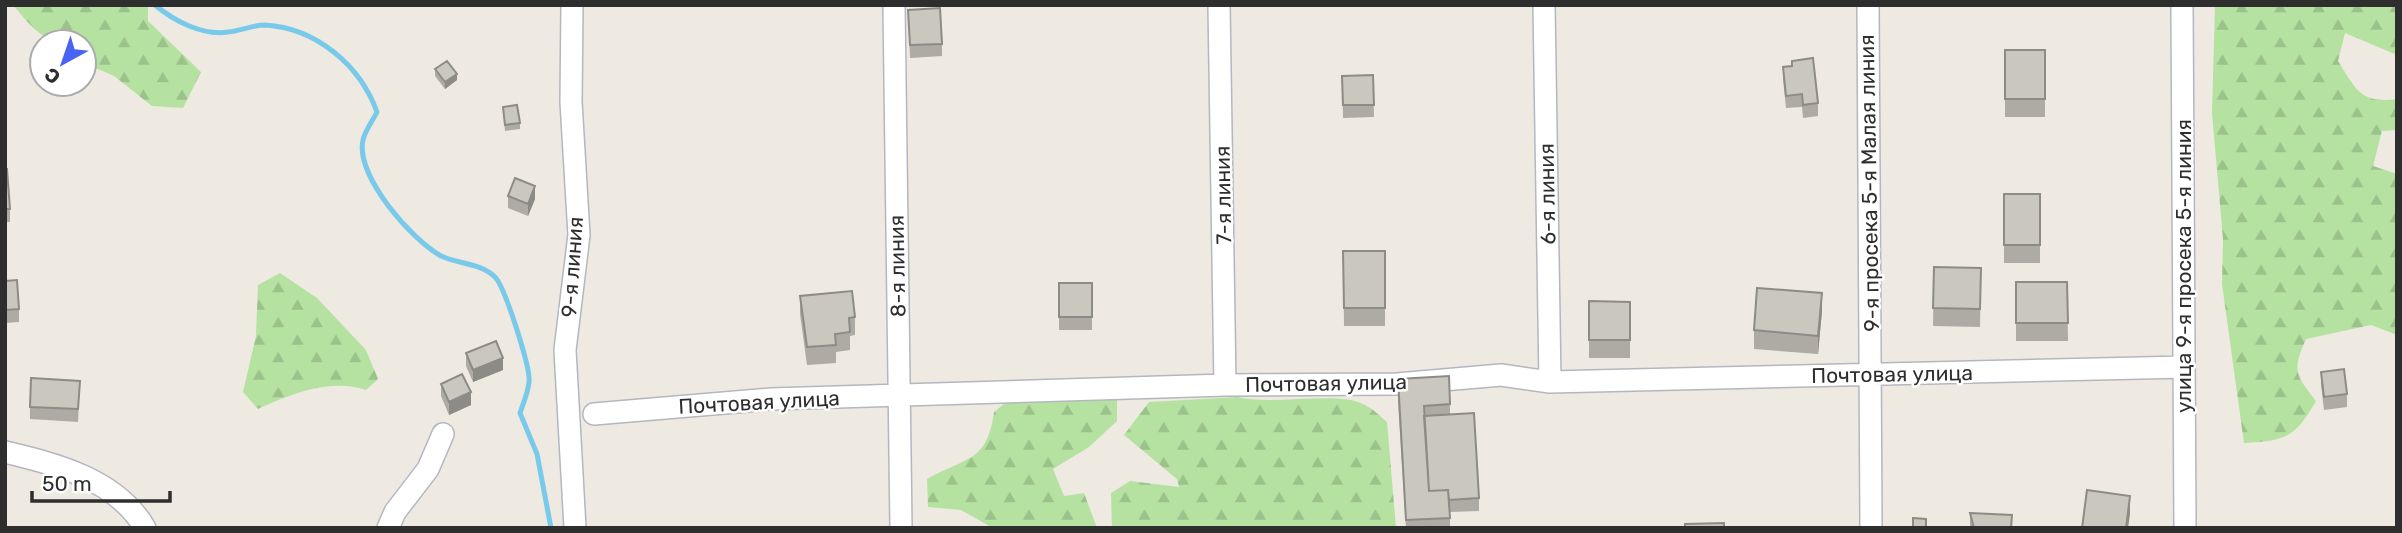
<svg xmlns="http://www.w3.org/2000/svg" width="2402" height="533" font-family="Rubik,sans-serif">
<style>
.forest{fill:url(#forest-firs)}
.lines{fill:none;stroke-linecap:round;stroke-linejoin:round}
.stream{stroke:#79c9eb;stroke-width:5}
.street-casing{stroke:#b4b7c0;stroke-width:24}
.street{stroke:#fff;stroke-width:21}
.wall{fill:#aeaba4}
.shaded-wall{fill:#8d8b86}
.building{fill:#cac7bf;stroke:#8d8b86;stroke-width:2}
.labels{text-anchor:middle;dominant-baseline:central;stroke-width:5;stroke-linejoin:round;paint-order:stroke}
.street-label{font-size:21px;fill:#2e2e2e;stroke:#fff}
</style>
<defs>
<pattern id="forest-firs" width="22" height="20" patternUnits="userSpaceOnUse" patternTransform="scale(1.75)"><rect width="22" height="20" fill="#b5e2a1"/><path d="M5 1l3.5 6h-7zM16 11l3.5 6h-7z" fill="#9cc28b"/></pattern>
</defs>
<rect width="100%" height="100%" fill="#eee9e1"/>
<path class="forest" d="M13,5h135v16l53,51 -18,36 -31,-2 -38,-30 -30,-13v-21c-41,0 -45,-6 -71,-37z
M2215,5h182v50l-52,-22 -7,28c18,28 22,43 59,38v31l-15,1 -9,35 24,8v161l-26,-10 -65,14c-14,32 -11,35 10,62 -21,37 -31,40 -72,42l-22,-159 1,-45 -11,-126z
M280,273l37,25 49,52 12,29 -12,11c-36,-12 -75,4 -108,19l-15,-17 13,-56 2,-51z
M1015,395h102v26l-28,26 -36,22 11,27 20,-3 13,35h-104l-32,-18 -33,-3 -1,-28c39,-22 60,-16 67,-67z
M1238,397c35,9 102,-7 127,8 8,4 15,11 22,17l9,106h-284l-1,-35 19,-12 49,6 -2,-8 -53,-44 25,-33z"/>
<g class="lines">
<path class="stream" d="M155,5c19,16 48,31 73,27 12,-1 25,-7 37,-7 51,3 95,40 112,87 -4,8 -12,19 -14,28 -8,36 49,100 78,116 17,8 40,7 54,21 10,10 36,92 34,105 -1,11 -6,22 -9,31l17,41 14,74"/>
<g class="street-casing">
<path id="street" d="M572,5l-1,97 8,133 -14,115 10,178
M894,5l7,523
M1219,5l6,380
M1544,5l6,377
M1868,5l3,523
M2182,5l3,523
M594,414l177,-15 454,-14 172,-1 104,-9 49,7 634,-15
M5,452c51,12 111,27 140,76
M388,528l7,-16 33,-43 15,-35"/>
</g>
<use href="#street" class="street"/>
</g>
<path class="wall" d="M908,10l34,34v12l-32,2z
M2005,50h40v67h-40z
M1783,67l35,36v13l-15,2 -1,-11 -16,1 -3,-29z
M435,69l22,11 -12,9 -10,-13z
M1373,75l1,42 -31,1 -1,-42z
M503,107l17,16v6l-15,2z
M5,169l5,40v13h-5z
M2004,194h36v69h-36z
M508,196l27,3 -7,17 -20,-8z
M1343,251h42v75h-41z
M1934,267l47,1 -1,59 -47,-1z
M5,281l14,28v13l-14,1z
M2016,282h51l1,59h-52z
M1059,283h33v47h-33z
M800,296l55,21v18l-5,1v14l-14,2v11l-29,2 -7,-51z
M1589,301l41,1v56h-41z
M1822,311l-4,43 -64,-5v-19z
M466,353l37,17 -30,12 -7,-16z
M2321,372l26,22v13l-23,3 -3,-25z
M1398,379l52,25v11l29,83v13l-29,1v16h-44l-8,-126z
M80,381l-2,41 -48,-3v-12z
M441,384l30,21 -22,10 -8,-19z
M1970,513l42,15h-42z"/>
<path class="shaded-wall" d="M457,74v6l-12,9v-7z
M535,186v13l-7,17v-12z
M1822,293v18l-4,43v-18z
M503,358v12l-30,12v-12z
M471,392v13l-22,10v-13z
M2130,496v18l-2,14h-2z"/>
<path class="building" d="M940,8l2,36 -32,1 -2,-35z
M2005,50h40v49h-40z
M1813,58l5,45 -15,2 -1,-11 -16,2 -3,-29 9,-1v-5z
M447,61l10,13 -12,8 -10,-13z
M1373,75l1,30h-31l-1,-29z
M517,105l3,18 -15,2 -2,-18z
M5,169h2l3,40h-5z
M515,178l20,8 -7,18 -20,-8z
M2004,194h36v51h-36z
M1343,251h42v57h-41z
M1934,267l47,1 -1,41 -47,-1z
M17,280l2,29 -14,1v-29z
M2016,282h51l1,41h-52z
M1059,283h33v34h-33z
M1757,288l65,5 -4,43 -64,-6z
M852,291l3,26 -6,1 1,14 -15,2 1,11 -29,2 -7,-51z
M1589,301l41,1v38h-41z
M496,341l7,17 -30,12 -7,-17z
M2344,369l3,25 -23,3 -3,-25z
M462,374l9,18 -22,10 -8,-18z
M1449,376l1,28 -26,2 5,85 19,-1 2,28 -44,2 -8,-141z
M31,378l49,3 -2,28 -48,-2z
M1474,413l5,85 -30,2 -1,-10 -19,1 -5,-75z
M2087,490l43,6 -4,32h-44z
M1970,513l42,2 -1,13h-37z
M1913,518l13,1v9h-13z
M1724,523v5h-39v-4z"/>
<g class="labels">
<g class="street-label">
<text transform="translate(1869 183) rotate(-91)">9-я просека 5-я Малая линия</text>
<text transform="translate(1547 194) rotate(-91)">6-я линия</text>
<text transform="translate(1223 195) rotate(-91)">7-я линия</text>
<text transform="translate(897 266) rotate(-91)">8-я линия</text>
<text transform="translate(2183 266) rotate(-90)">улица 9-я просека 5-я линия</text>
<text transform="translate(572 267) rotate(-86)">9-я линия</text>
<text transform="translate(1892 374) rotate(-1)">Почтовая улица</text>
<text transform="translate(1326 383) rotate(-1)">Почтовая улица</text>
<text transform="translate(759 402) rotate(-3)">Почтовая улица</text>
</g>
</g>
<rect width="2402" height="533" fill="none" stroke="#2e2e2e" stroke-width="14"/>
<g transform="translate(63 63) rotate(220)"><circle r="33" fill="#ffffff" stroke="#ababab" stroke-width="2"/>
<path d="M0-5L12 26L0 18L-12 26Z" fill="#4963f4"/>
<text y="-10" font-size="19" font-weight="bold" text-anchor="middle" fill="#2e2e2e">С</text>
</g>
<path d="M32 491v10h138v-10" fill="none" stroke="#2e2e2e" stroke-width="3.5"/>
<text x="42" y="491" font-size="21" fill="#2e2e2e" stroke="#ffffff" stroke-width="5" paint-order="stroke">50 m</text>
</svg>
